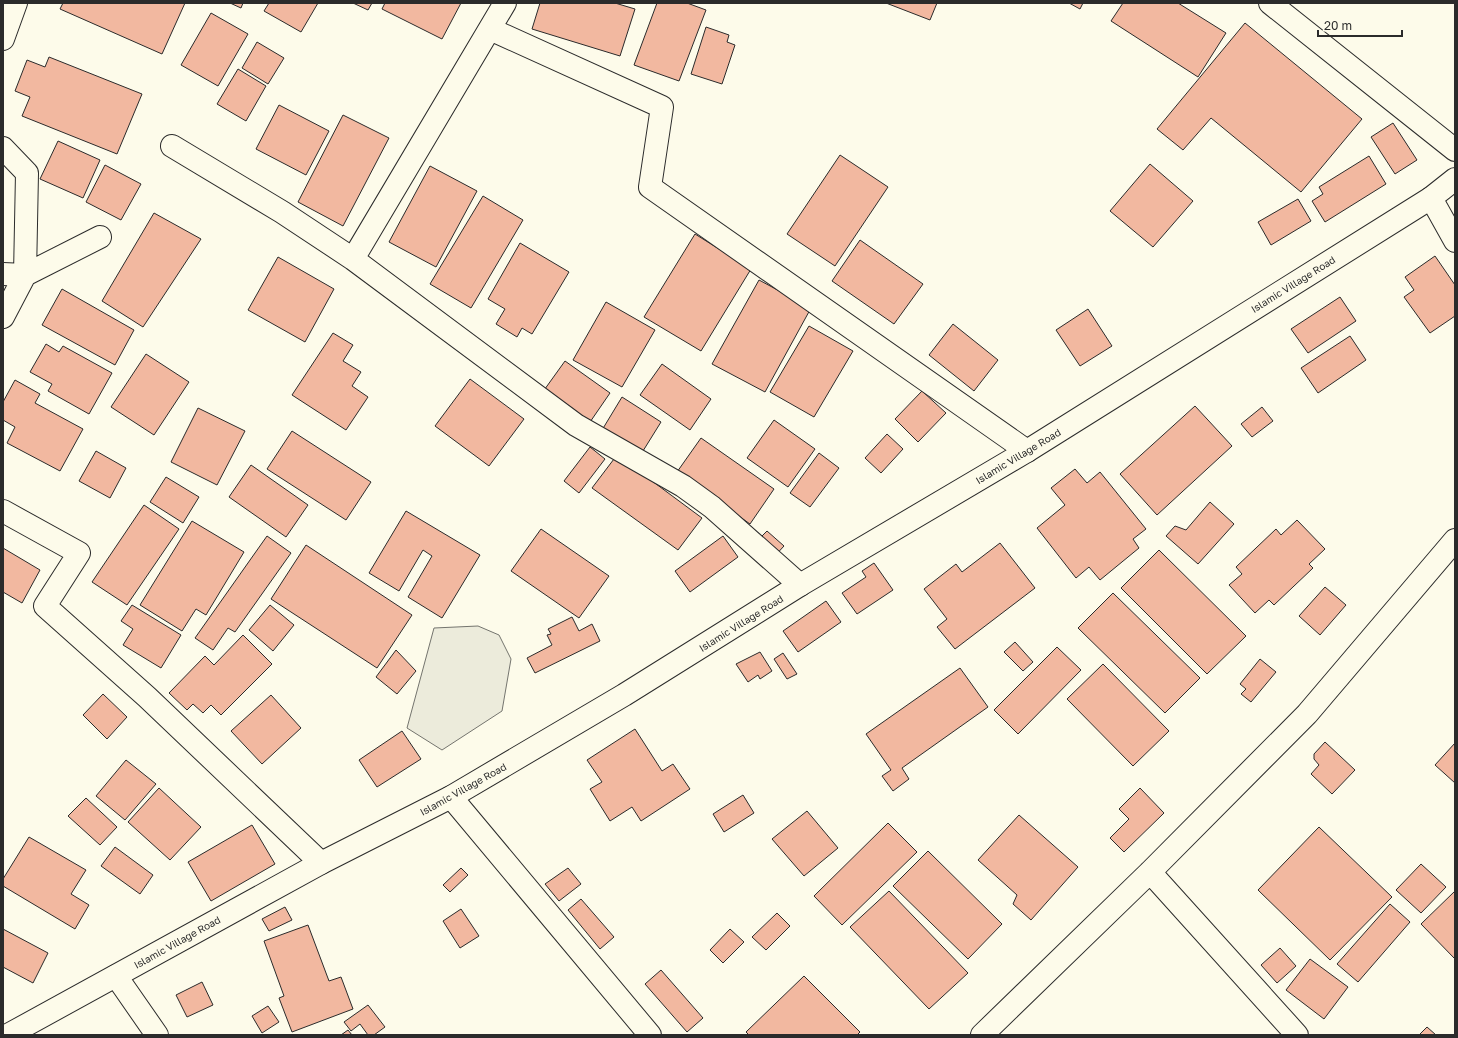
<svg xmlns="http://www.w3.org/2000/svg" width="1458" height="1038" font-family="'Golos Text',sans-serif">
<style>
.green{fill:#ecebdb;stroke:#74746e}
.building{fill:#f2b8a0;stroke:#2b2b2b}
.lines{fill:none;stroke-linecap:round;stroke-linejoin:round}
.street-casing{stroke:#2b2b2b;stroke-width:24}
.secondary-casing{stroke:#2b2b2b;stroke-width:24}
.street{stroke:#fdfbea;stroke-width:22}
.secondary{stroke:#fdfbea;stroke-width:22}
.labels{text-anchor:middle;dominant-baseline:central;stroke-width:3;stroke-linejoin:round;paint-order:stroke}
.street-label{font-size:10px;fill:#2b2b2b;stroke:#fdfbea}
</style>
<rect width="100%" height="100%" fill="#fdfbea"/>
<path class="green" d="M478,626l21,9 12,24 -9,52 -60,39 -35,-22 27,-100z"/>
<path class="building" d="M63,3h122l-23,51 -102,-45z
M230,3h13l-2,5z
M269,3h49l-17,29 -37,-21z
M353,3h19l-4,7z
M385,3h76l-19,36 -60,-30z
M540,3h75l20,6 -15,47 -88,-27z
M657,3h30l19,7 -27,71 -45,-16z
M886,3h51l-7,17z
M1069,3h14l-3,6z
M1123,3h55l48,30 -28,44 -87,-56z
M211,13l37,21 -30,52 -37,-21z
M1245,23l117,96 -61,73 -90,-74 -28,32 -26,-21z
M706,27l23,8 -2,7 8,3 -13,39 -31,-10z
M257,42l27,16 -16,26 -26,-16z
M49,57l93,37 -25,60 -95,-38 8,-19 -15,-6 12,-31 18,7z
M238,69l28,17 -20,35 -29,-17z
M279,105l50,26 -23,44 -50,-26z
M343,115l46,23 -46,88 -45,-24z
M1393,123l24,37 -22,14 -24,-37z
M58,141l42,19 -17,38 -43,-19z
M840,155l48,32 -53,79 -48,-32z
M1369,156l17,28 -61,38 -13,-21 11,-7 -4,-7z
M1150,164l43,37 -40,46 -43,-36z
M105,165l36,19 -20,36 -35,-18z
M430,166l47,25 -41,76 -47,-25z
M483,196l40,24 -52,88 -41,-24z
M1298,199l13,22 -40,24 -13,-23z
M154,213l47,26 -58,88 -41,-26z
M695,234l56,35 -50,82 -57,-34z
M860,240l63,44 -29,40 -62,-43z
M520,243l49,29 -37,62 -10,-6 -5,9 -21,-13 9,-15 -17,-10z
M1435,256l20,29v31l-25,17 -26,-36 10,-7 -9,-13z
M278,257l56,32 -29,53 -57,-32z
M759,280l52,28 -46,84 -53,-28z
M62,289l72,41 -19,35 -73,-40z
M1340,297l16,24 -48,32 -17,-24z
M606,302l49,28 -33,57 -49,-27z
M1088,309l24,37 -32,20 -24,-36z
M953,324l45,36 -24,31 -45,-36z
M809,326l44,25 -39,66 -44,-25z
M333,333l20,12 -10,16 18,11 -9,14 16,11 -22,33 -54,-35z
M1350,336l16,24 -48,33 -17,-25z
M46,344l13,8 4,-6 49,27 -23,41 -41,-23 4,-7 -22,-12z
M146,354l43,28 -35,53 -43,-28z
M565,361l45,32 -22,32 -46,-32z
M662,364l49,35 -21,31 -50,-35z
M470,379l54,40 -35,47 -54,-40z
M15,380l25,14 -5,9 48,26 -23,42 -53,-28 8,-16 -12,-7v-18z
M922,391l24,22 -28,29 -23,-23z
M622,397l39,25 -23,37 -39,-24z
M1195,406l37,40 -75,69 -37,-41z
M1262,407l11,14 -21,16 -11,-13z
M198,408l47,23 -28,54 -46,-23z
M774,420l41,29 -27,38 -41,-29z
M292,431l79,51 -25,38 -79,-51z
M887,434l16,15 -22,24 -16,-15z
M701,438l73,51 -24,35 -73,-52z
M590,447l15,12 -26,34 -15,-12z
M96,451l30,17 -16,30 -31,-17z
M819,453l20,15 -29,39 -20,-14z
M617,455l85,63 -24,32 -86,-62z
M251,465l57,40 -22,32 -57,-40z
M1075,469l12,14 13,-11 46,57 -13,10 6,9 -39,32 -11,-13 -13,11 -39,-50 28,-23 -14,-17z
M166,477l33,20 -16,26 -33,-21z
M1210,502l24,22 -36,40 -32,-28 9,-10 11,4z
M144,505l35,24 -52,76 -35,-23z
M406,511l74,44 -38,63 -34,-21 24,-41 -9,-6 -24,41 -30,-18z
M1297,520l28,29 -16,15 4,4 -39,37 -5,-5 -14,13 -26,-28 13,-11 -6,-7 40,-38 5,6z
M192,521l52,31 -38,63 -10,-6 -14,22 -42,-26z
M541,529l68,47 -30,42 -68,-47z
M767,531l17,15 -12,13 -17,-16z
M267,536l24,17 -56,79 -7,-4 -15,22 -18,-12z
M723,536l15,21 -48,35 -15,-21z
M1000,543l35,45 -80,61 -18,-22 10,-8 -23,-30 32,-25 6,8z
M306,545l106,70 -35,53 -106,-69z
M3,548l37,22 -18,33 -19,-11z
M1159,550l87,86 -39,38 -86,-86z
M874,563l19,27 -36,24 -15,-21 24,-16 -4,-6z
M1325,587l21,18 -26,30 -21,-19z
M1113,593l87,85 -35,35 -87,-85z
M826,601l15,21 -43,30 -15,-21z
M132,605l49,30 -20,33 -38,-23 10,-16 -12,-8z
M270,605l24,20 -21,26 -24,-21z
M572,617l7,14 13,-7 8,17 -65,32 -8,-15 25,-13 -5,-10 4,-1 -3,-5z
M243,635l29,29 -51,51 -10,-10 -8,8 -10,-9 -6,6 -18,-17 36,-37 9,9z
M1015,642l18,20 -10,9 -19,-19z
M1057,647l24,23 -63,64 -24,-24z
M396,650l20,21 -19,23 -21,-17z
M760,652l12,19 -12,8 -2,-4 -10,7 -12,-18z
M783,653l14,21 -10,5 -13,-20z
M1260,659l16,13 -25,30 -10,-8 5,-5 -6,-5z
M1103,664l66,67 -36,35 -66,-67z
M960,668l28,39 -86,61 7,11 -16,12 -11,-15 9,-6 -25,-36z
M103,694l24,23 -20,22 -24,-24z
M271,695l30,33 -39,36 -31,-33z
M635,729l27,42 11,-7 17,25 -49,32 -9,-14 -22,14 -20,-32 12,-7 -15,-22z
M402,731l19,28 -44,28 -18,-27z
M1325,742l30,28 -23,24 -21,-20 8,-9 -5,-6v-5z
M1455,743v40l-20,-18z
M126,760l30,24 -31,36 -29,-24z
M159,788l42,39 -31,33 -42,-38z
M1140,788l24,25 -40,39 -14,-14 19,-19 -10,-10z
M743,795l11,18 -30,19 -11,-18z
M86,798l31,29 -17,18 -32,-29z
M807,811l31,37 -34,28 -32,-37z
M1019,815l59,52 -47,53 -18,-16 4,-9 -39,-35z
M888,823l29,29 -75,73 -28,-29z
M252,825l23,39 -64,37 -23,-39z
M1319,827l73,70 -62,63 -72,-70z
M29,837l57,33 -15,24 18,11 -14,24 -72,-43v-7z
M115,847l38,28 -13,19 -39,-28z
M928,851l74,73 -34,35 -75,-73z
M1421,864l25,23 -25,26 -25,-23z
M461,868l7,7 -18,17 -7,-7z
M568,868l13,16 -22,17 -14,-17z
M889,891l79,82 -39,36 -79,-82z
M1455,891v68l-34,-35z
M581,899l33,38 -14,12 -32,-39z
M1390,904l20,18 -52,60 -21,-18z
M285,907l7,13 -23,11 -7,-12z
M461,909l18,27 -19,12 -17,-27z
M777,913l13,13 -24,24 -14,-13z
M308,925l21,56 12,-4 12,32 -61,23 -13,-34 5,-2 -20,-55z
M3,929l45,24 -15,30 -30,-16z
M730,929l14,13 -21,21 -13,-13z
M1280,948l16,18 -19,17 -16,-18z
M1310,959l38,28 -24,32 -38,-29z
M661,970l42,48 -16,14 -42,-48z
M804,976l56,56 -3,3h-108l-3,-3z
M202,982l11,23 -26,12 -11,-22z
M368,1005l17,22 -11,8h-6l-8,-11 -9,7 -7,-9z
M268,1006l11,16 -17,11 -10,-17z
M1427,1027l9,8h-17z
M348,1030l4,5h-11z"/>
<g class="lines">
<g class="street-casing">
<path id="street" d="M1270,3l185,147
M490,29l172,78 -12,80 377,264
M3,39l13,-36
M172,146l110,66 71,47 223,166 107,61 29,21 88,78
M3,148l24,25 -2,102 -22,-1
M1431,198l24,43
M353,259l152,-256
M3,317l22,-42 75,-38
M3,511l76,42 -34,53 102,91 174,166
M451,797l199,238
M1150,872l147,163
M116,976l41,59
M982,1035l168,-163 157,-158 148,-174"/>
</g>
<g class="secondary-casing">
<path id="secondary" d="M8,1035l313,-172 130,-66 173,-102 176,-110 227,-134 404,-253 24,-19"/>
</g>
<use href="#street" class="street"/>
<use href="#secondary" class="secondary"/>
</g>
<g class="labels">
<g class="street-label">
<text transform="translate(1293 284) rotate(-32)">Islamic Village Road</text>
<text transform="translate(1018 456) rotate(-31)">Islamic Village Road</text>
<text transform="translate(741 623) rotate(-32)">Islamic Village Road</text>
<text transform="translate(463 789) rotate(-29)">Islamic Village Road</text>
<text transform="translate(177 942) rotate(-29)">Islamic Village Road</text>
</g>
</g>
<rect width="1458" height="1038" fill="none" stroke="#2b2b2b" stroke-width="8"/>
<path d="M1318 30v6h84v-6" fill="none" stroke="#2b2b2b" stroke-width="2"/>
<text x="1324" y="30" font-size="12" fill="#2b2b2b" stroke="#fdfbea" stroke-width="3" paint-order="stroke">20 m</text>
</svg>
